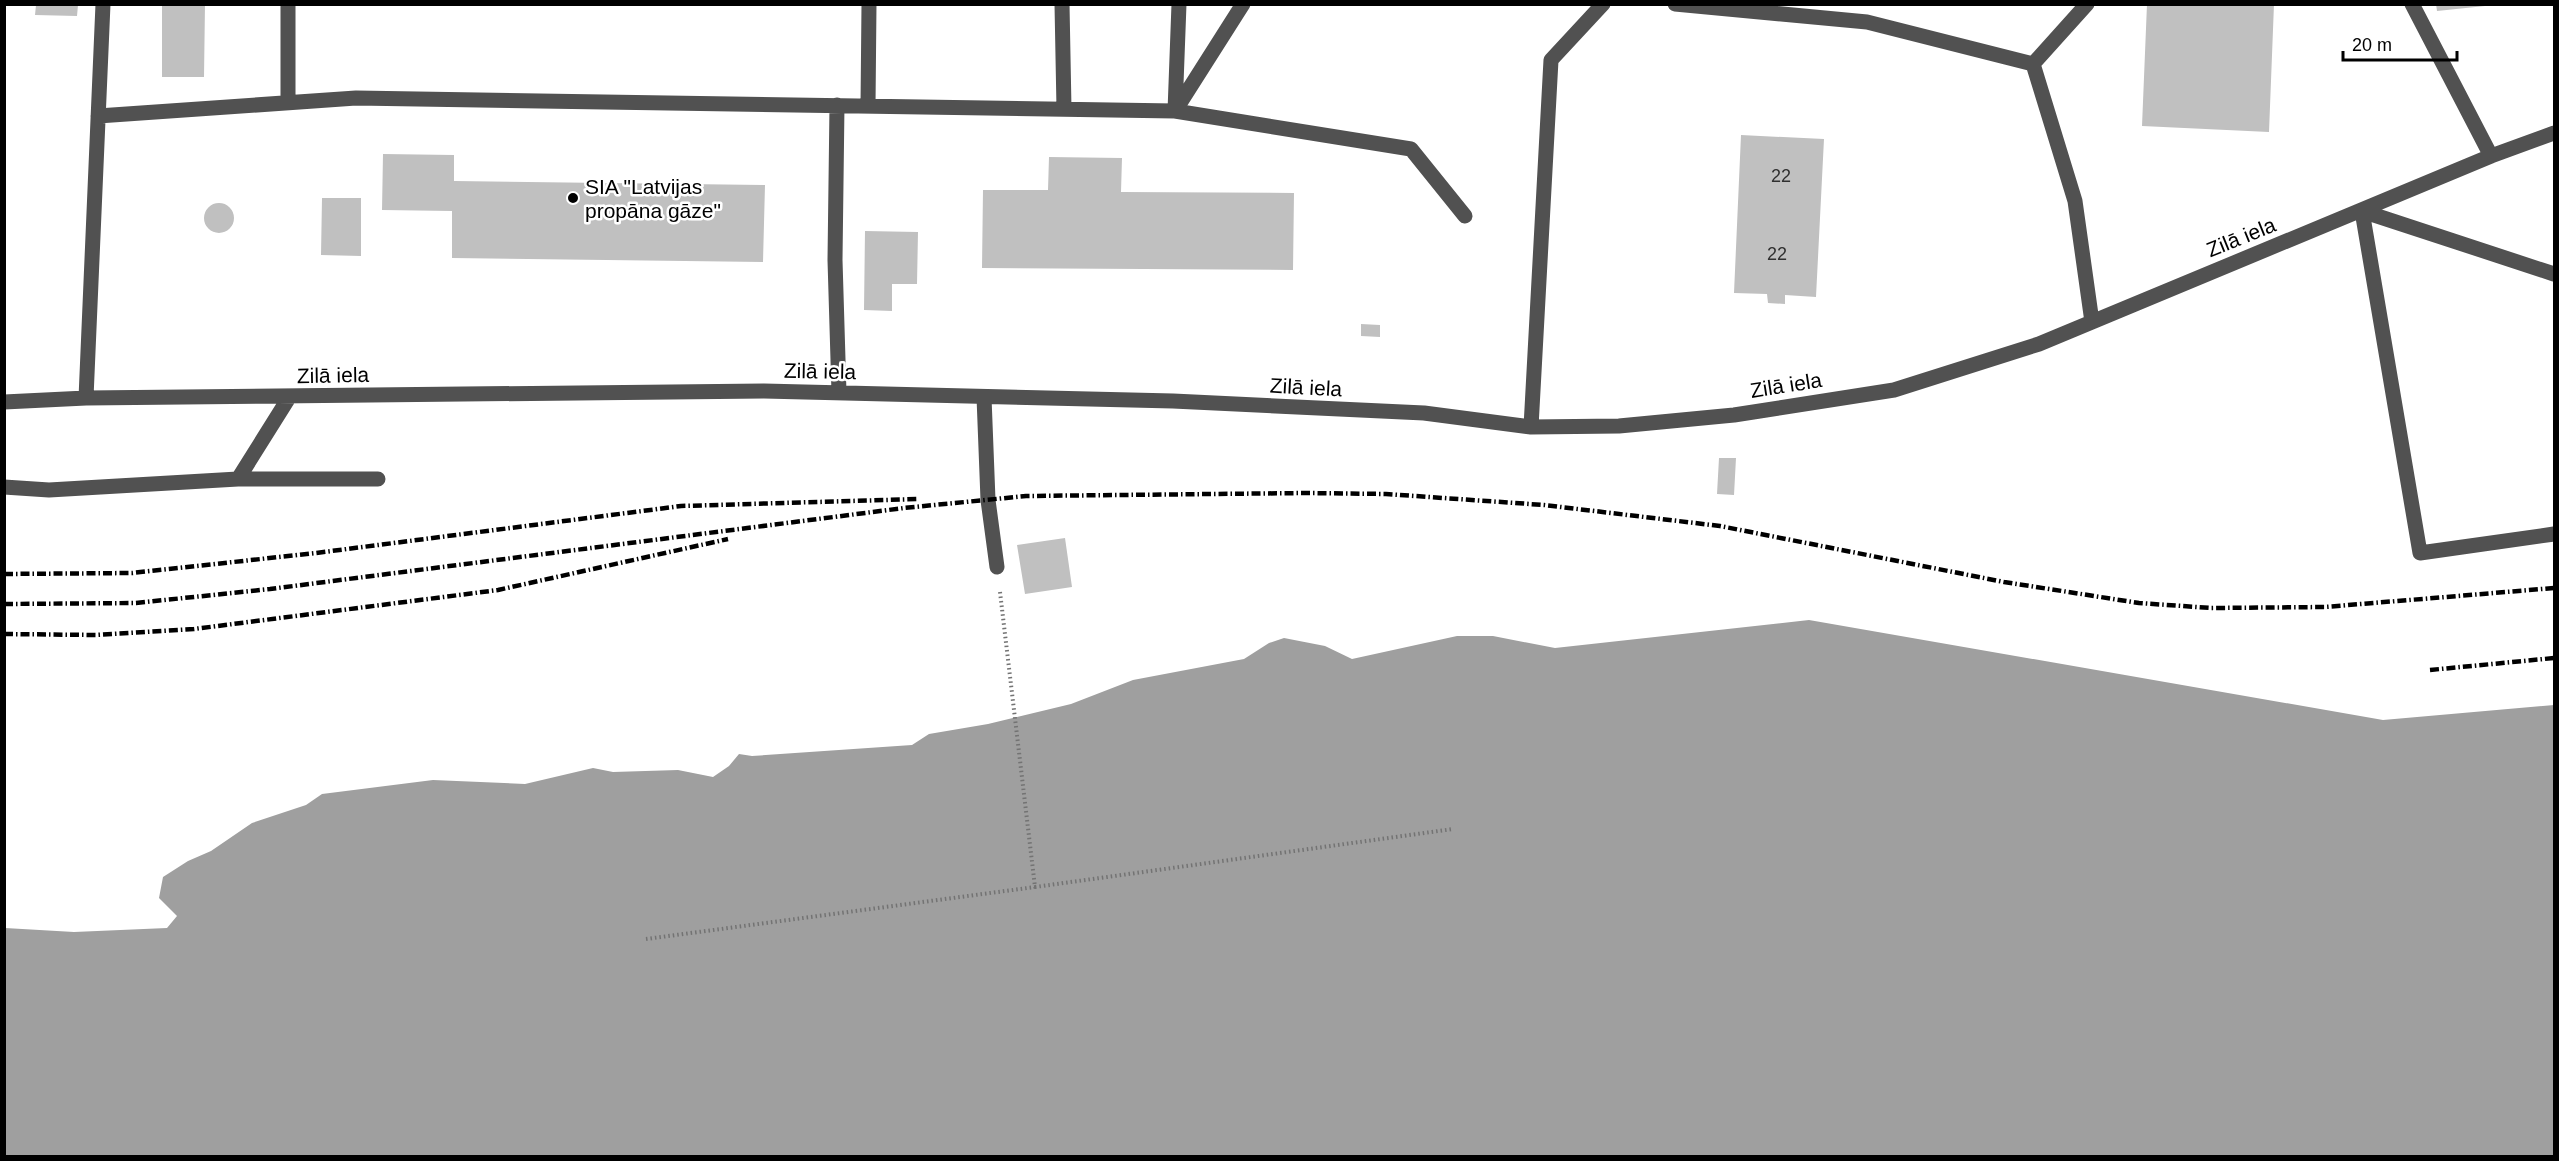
<svg xmlns="http://www.w3.org/2000/svg" width="2559" height="1161" font-family="Helvetica,sans-serif">
<style>
.water{fill:#9f9f9f}
.building{fill:#c0c0c0}
.lines{fill:none;stroke-linecap:round;stroke-linejoin:round}
.path{stroke:#737373;stroke-width:4;stroke-dasharray:1.5 3;stroke-linecap:butt}
.minor{stroke:#515151;stroke-width:15}
.rail{stroke:#000;stroke-width:4.5;stroke-dasharray:9 3 1.5 3;stroke-linecap:butt}
.poi-dot{fill:#000;stroke:#fff;stroke-width:2}
.labels{text-anchor:middle;dominant-baseline:central;stroke-width:5;stroke-linejoin:round;paint-order:stroke}
.number-label{font-size:18px;fill:#303030}
.poi-label{font-size:21px;fill:#000;stroke:#fff;text-anchor:start}
.street-label{font-size:21px;fill:#000;stroke:#fff}
</style>
<rect width="100%" height="100%" fill="#fff"/>
<path class="water" d="M1809,620l574,100 171,-15v451h-2549v-228l69,4 93,-4 10,-12 -18,-18 4,-21 25,-16 23,-10 41,-28 54,-18 16,-11 111,-14 92,4 68,-16 20,4 65,-2 35,7 16,-11 10,-12 13,2 160,-11 17,-11 59,-10 83,-20 62,-24 111,-21 25,-16 15,-5 41,8 27,13 105,-23h36l62,12z"/>
<path class="building" d="M162,4h43l-1,73h-42z
M2147,4h127l-5,128 -127,-6z
M2436,4h49v2l-48,5z
M36,5h42l-1,11 -42,-1z
M1741,135l83,4 -8,158 -31,-2v9l-17,-1 -1,-9 -33,-1z
M383,154l71,1v26l311,4 -2,77 -311,-4v-47l-70,-1z
M1049,157l73,1 -1,34 173,1 -1,77 -311,-2 1,-78h65z
M322,198h39v58l-40,-1z
M204 218a15 15 0 1 1 30 0a15 15 0 1 1-30 0Z
M865,231l53,1 -1,52h-25v27l-28,-1z
M1361,324l19,1v12l-19,-1z
M1719,458h17l-2,37 -17,-1z
M1065,538l7,49 -47,7 -8,-49z"/>
<g class="lines">
<path class="path" d="M1000,592l35,295 418,-58
M646,939l389,-52"/>
<path class="minor" d="M288,4v97
M1062,4l2,105
M1675,4l192,18 166,42 42,137 17,121
M2412,4l79,152
M2033,64l54,-60
M837,105l-2,155 4,133
M868,106l1,-102
M1175,111l68,-107
M1175,111l4,-107
M98,116l258,-18 819,13 236,38 54,67
M2554,274l-192,-63 58,342 134,-19
M984,397l4,103 9,67
M86,398l17,-394
M4,402l82,-4 678,-7 409,10 251,12 107,14 88,-1 115,-11 160,-25 145,-46 452,-188 63,-23
M1531,427l20,-367 52,-56
M238,479h140
M4,487l45,3 189,-11 52,-83"/>
<path class="rail" d="M4,574l128,-1 184,-20 365,-47 237,-7
M4,604l132,-1 134,-14 634,-81 122,-12 281,-3 79,1 158,11 176,21 284,56 135,21 72,5 114,-1 229,-19
M4,634l92,1 98,-6 304,-39 230,-51
M2430,670l124,-12"/>
</g>
<circle class="poi-dot" cx="573" cy="198" r="6"/>
<g class="labels">
<g class="number-label">
<text x="1781" y="176">22</text>
<text x="1777" y="254">22</text>
</g>
<g class="poi-label">
<text x="585" y="186">SIA "Latvijas<tspan x="585" dy="24">propāna gāze"</tspan></text>
</g>
<g class="street-label">
<text transform="translate(2241 237) rotate(-22)">Zilā iela</text>
<text transform="translate(820 371) rotate(1)">Zilā iela</text>
<text transform="translate(333 375) rotate(-1)">Zilā iela</text>
<text transform="translate(1786 385) rotate(-9)">Zilā iela</text>
<text transform="translate(1306 387) rotate(3)">Zilā iela</text>
</g>
</g>
<rect width="2559" height="1161" fill="none" stroke="#000000" stroke-width="12"/>
<path d="M2343 51v9h114v-9" fill="none" stroke="#000000" stroke-width="3"/>
<text x="2352" y="51" font-size="18" fill="#000000" stroke="#ffffff" stroke-width="4.5" paint-order="stroke">20 m</text>
</svg>
